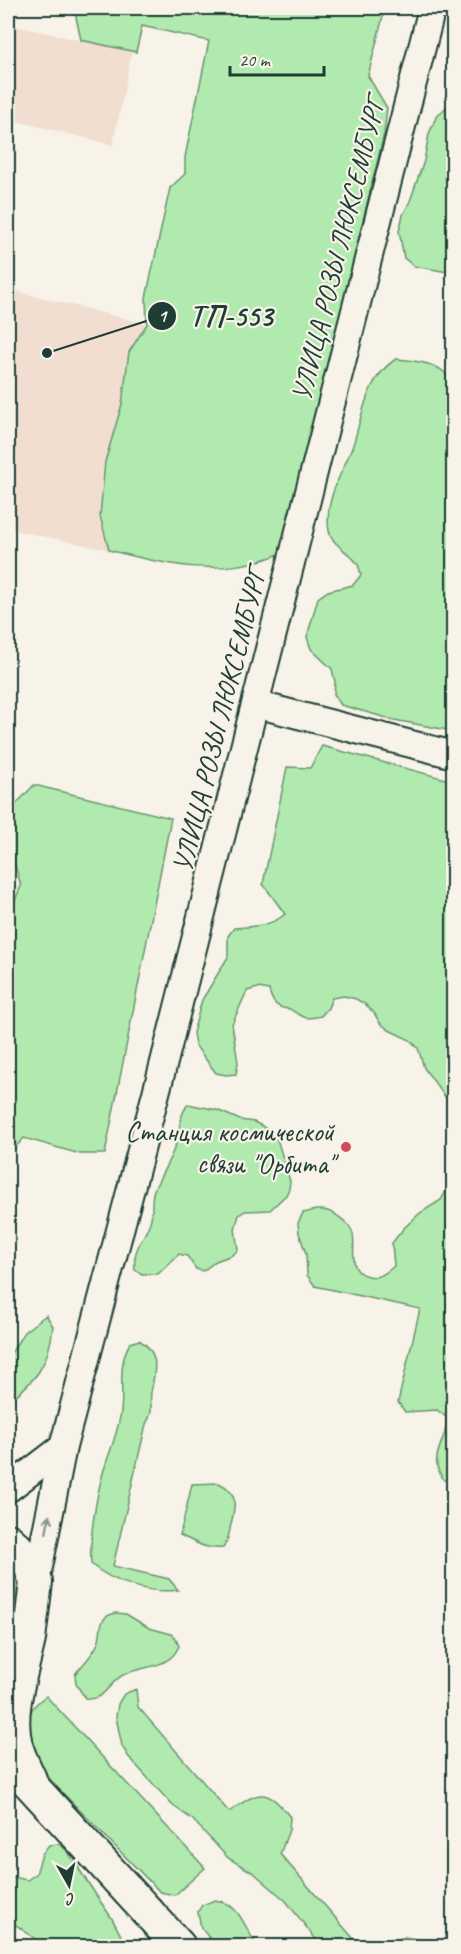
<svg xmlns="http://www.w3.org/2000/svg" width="461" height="1954" font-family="Caveat,sans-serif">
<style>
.built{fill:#f2ded1}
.green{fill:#b1eaae;stroke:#689471;stroke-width:1.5}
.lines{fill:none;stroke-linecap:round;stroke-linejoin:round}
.minor-casing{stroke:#1f3d34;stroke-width:30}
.tertiary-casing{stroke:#1f3d34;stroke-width:36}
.minor{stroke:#f7f3e8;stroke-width:26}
.tertiary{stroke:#f7f3e8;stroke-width:32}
.oneway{stroke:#8b988e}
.poi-dot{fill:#d1495b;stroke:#f7f3e8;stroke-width:2}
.labels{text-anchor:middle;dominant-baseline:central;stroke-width:4.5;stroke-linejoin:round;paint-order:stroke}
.street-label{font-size:28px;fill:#1f3d34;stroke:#f7f3e8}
.poi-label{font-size:28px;fill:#1f3d34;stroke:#f7f3e8;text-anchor:end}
.leader{fill:none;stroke:#1f3d34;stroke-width:2}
.callout-dot{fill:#1f3d34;stroke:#f7f3e8;stroke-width:2}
.mark-label{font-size:18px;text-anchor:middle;font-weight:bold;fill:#fff}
.callout-label{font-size:30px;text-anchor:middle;font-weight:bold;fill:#1f3d34;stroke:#f7f3e8;stroke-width:4.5;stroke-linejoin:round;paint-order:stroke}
</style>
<rect width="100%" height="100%" fill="#f7f3e8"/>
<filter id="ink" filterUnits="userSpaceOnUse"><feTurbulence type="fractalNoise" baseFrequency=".0167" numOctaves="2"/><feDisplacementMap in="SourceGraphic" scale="12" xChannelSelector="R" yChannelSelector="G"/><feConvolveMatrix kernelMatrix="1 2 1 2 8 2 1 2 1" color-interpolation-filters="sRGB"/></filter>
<g filter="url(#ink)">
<path class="built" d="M8,24l124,28 -19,93 -105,-26z
M8,289l139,35 -18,28 -7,52 -22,112 9,34 -101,-21z"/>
<path class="green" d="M74,8h311l-17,68 19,32 -3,26 -102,419c-60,25 -113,13 -173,-3l-9,-34 5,-54 17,-58 7,-52 18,-28 -1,-26 24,-110 15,-14v-17l24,-116 -67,-15 -6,26 -55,-12z
M453,101l1,171h-6l-34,-6 -10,-8 -5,-27 4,-16 7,-14 14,-40 5,-27 7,-17z
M396,359c14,1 37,3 48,13 3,3 6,8 9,11v348l-59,-11 -53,-15 -7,-11 1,-12 -3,-13 -21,-20 -4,-12 11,-39 10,-7 25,-6 8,-10c-1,-4 -2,-10 -5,-13 -8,-11 -24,-17 -27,-31 -5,-31 12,-56 23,-83 11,-32 13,-69 44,-89z
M322,746l131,35v335l-7,-18 -22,-30 -6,-20 -8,-8 -21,-10 -9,-7 -6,-10 -9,-9 -9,-5 -12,-3 -12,2 -4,10 -7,8c-16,3 -15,3 -28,-5 -5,-4 -4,-1 -10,-3 -9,-2 -12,-10 -14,-18l-11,-2 -11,3 -15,33 6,39 -2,11 -10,1 -10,-2 -21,-28 -2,-12 9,-33 26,-43v-21l6,-8c19,-2 36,-1 51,-14l-22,-30 24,-117 23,1z
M34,785l137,33 -66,336h-25l-56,-16 -16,17v-238l13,-31 -13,-45 8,-37z
M188,1104l29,6 23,10 14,2 8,4 12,9 4,7 12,39 -1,8 -3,6 -16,15 -25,1 -6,4 -4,14 3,21 -6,5 -16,6 -13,10 -7,-2 -9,-13 -8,-2 -21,20h-16l-7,-4c-3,-22 9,-29 15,-48 4,-10 0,-22 4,-32 7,-15 16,-30 22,-46 6,-16 0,-23 12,-40z
M453,1178v304l-9,-2c-19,-25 5,-37 2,-63l-9,-7 -32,2 -7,-10 22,-93 -105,-23 -8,-11 -1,-21 -7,-21 -1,-10 5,-10c6,-1 13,-4 19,-3 10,0 26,12 30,21 6,14 -7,41 16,45 11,3 18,-3 26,-10l-2,-23 12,-15 16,-15 21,-13z
M46,1315l7,11c-4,39 -16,53 -45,76v-44l16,-26z
M139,1340c22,13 16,31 12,52 -2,14 4,17 -5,32l-33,142 56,13 9,11c-28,4 -65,-7 -87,-26 -2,-25 5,-66 12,-91 6,-20 15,-40 18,-62 3,-23 -4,-46 9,-68z
M219,1483c18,9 17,19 13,37 -3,11 -2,18 -9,28 -17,2 -28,-6 -43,-13l12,-51z
M8,1563c19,22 14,52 0,75z
M116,1613l10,1 23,14 22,6 4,3 4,9c-10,24 -37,19 -56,29 -15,8 -19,28 -38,23l-9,-14 -1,-10c8,-10 18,-19 23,-31 5,-13 -2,-26 18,-30z
M136,1689l2,18 91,105c29,-21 37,-26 61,5l-1,13 -9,24 80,92h-39l-35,-45 -32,-28 -26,-15 -35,-38 -21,-15 -44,-49 -6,-10 -6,-29 2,-13 6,-10z
M46,1696l159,172 -30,27 -15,-3 -107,-109c-21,-28 -44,-62 -7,-87z
M59,1844l7,6c15,21 28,43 43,64 8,11 10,23 20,32h-84l-37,-27v-43l19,4 9,-6 6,-20 7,-9z
M215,1900c27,4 28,28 43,46h-42l-15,-18 -3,-16 4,-7z
M405,1937l15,3 8,6h-43l7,-5z"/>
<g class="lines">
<g class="minor-casing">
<path id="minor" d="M255,704l199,51
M8,1489l55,-42
M36,1582l27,-135 98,-373 271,-1066"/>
</g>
<g class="tertiary-casing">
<path id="tertiary" d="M8,1540l9,8 12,15 7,19 -7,57 -14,17
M29,1639c-7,33 -22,72 -13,106 3,12 9,23 14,34
M8,1760l171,186"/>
</g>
<use href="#minor" class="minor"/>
<use href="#tertiary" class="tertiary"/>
</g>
<defs><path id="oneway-shaft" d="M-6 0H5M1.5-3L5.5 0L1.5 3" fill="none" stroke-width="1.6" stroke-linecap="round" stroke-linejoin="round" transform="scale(1.5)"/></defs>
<use class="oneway" href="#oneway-shaft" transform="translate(48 1524) rotate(-79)"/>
</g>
<circle class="poi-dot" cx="346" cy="1147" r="6"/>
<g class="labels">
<g class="street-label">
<text transform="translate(338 249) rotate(-76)">УЛИЦА РОЗЫ ЛЮКСЕМБУРГ</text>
<text transform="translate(219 720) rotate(-76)">УЛИЦА РОЗЫ ЛЮКСЕМБУРГ</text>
</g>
<g class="poi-label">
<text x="334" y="1131">Станция космической<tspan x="334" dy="32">связи "Орбита"</tspan></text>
</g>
</g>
<path class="leader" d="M47 353L162 316"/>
<g class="callout-dot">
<circle cx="47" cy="353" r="6"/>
<circle cx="162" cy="316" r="15"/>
</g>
<g class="mark-label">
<text x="162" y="322">1</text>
</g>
<g class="callout-label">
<text x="231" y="326">ТП-553</text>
</g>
<rect width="461" height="1954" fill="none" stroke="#f7f3e8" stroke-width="30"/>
<rect x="15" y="15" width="431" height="1924" fill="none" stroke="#1f3d34" stroke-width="2" filter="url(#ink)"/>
<g transform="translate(69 1885) rotate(171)" stroke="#f7f3e8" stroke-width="4.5" paint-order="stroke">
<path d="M0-4.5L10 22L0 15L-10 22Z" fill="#1f3d34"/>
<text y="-9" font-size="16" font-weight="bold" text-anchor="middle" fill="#1f3d34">С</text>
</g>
<path d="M230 66v9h94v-9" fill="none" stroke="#1f3d34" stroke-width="3"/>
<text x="239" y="66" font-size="18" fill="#1f3d34" stroke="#f7f3e8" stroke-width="4.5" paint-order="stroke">20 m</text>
</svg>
